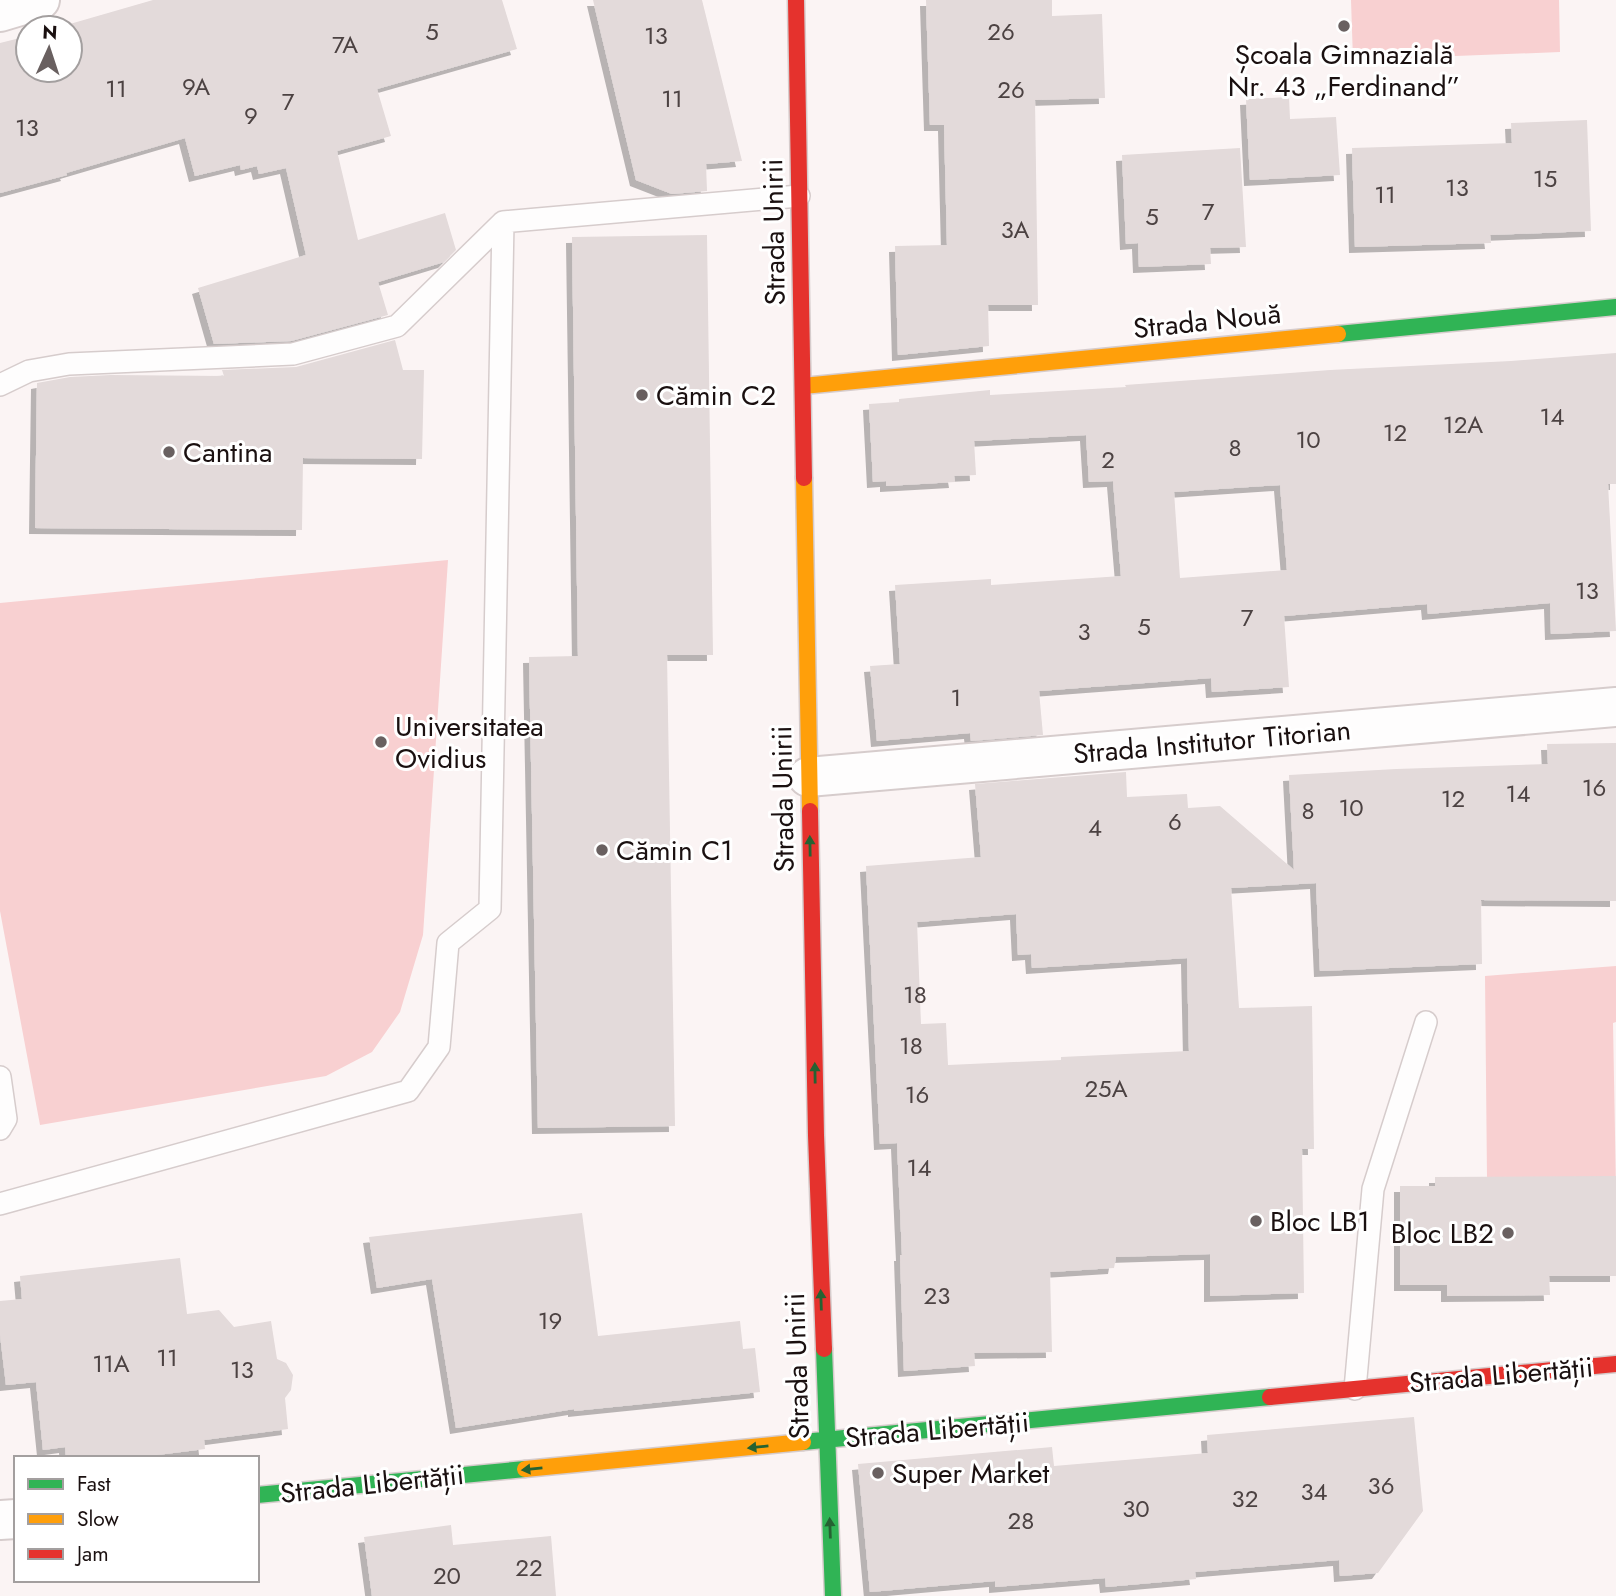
<svg xmlns="http://www.w3.org/2000/svg" width="1616" height="1596" font-family="Jost,sans-serif">
<style>
.green{fill:#f8d0d1}
.building{fill:#e3dada;fill-rule:evenodd;filter:url(#shadow)}
.lines{fill:none;stroke-linecap:round;stroke-linejoin:round}
.lane-casing{stroke:#d6cccc;stroke-width:24}
.street-casing{stroke:#d6cccc;stroke-width:42}
.fast-casing{stroke:#d6cccc;stroke-width:19}
.slow-casing{stroke:#d6cccc;stroke-width:19}
.jam-casing{stroke:#d6cccc;stroke-width:19}
.lane{stroke:#fefdfd;stroke-width:21}
.street{stroke:#fefdfd;stroke-width:38}
.fast{stroke:#30b455;stroke-width:16}
.slow{stroke:#ff9f0a;stroke-width:16}
.jam{stroke:#e5322d;stroke-width:16}
.oneway{fill:#256232}
.poi-dot{fill:#696060;stroke:#fff;stroke-width:2.5}
.labels{text-anchor:middle;dominant-baseline:central;stroke-width:6;stroke-linejoin:round;paint-order:stroke}
.number-label{font-size:24px;fill:#4c4242}
.poi-label{font-size:28px;fill:#1a1010;stroke:#fff;text-anchor:start}
.street-label{font-size:28px;fill:#1a1010;stroke:#fff}
</style>
<defs>
<filter id="shadow"><feDropShadow dx="-6" dy="6" stdDeviation="0" flood-color="#0004"/></filter>
</defs>
<rect width="100%" height="100%" fill="#fbf4f4"/>
<path class="green" d="M1351,0h208l1,52 -207,8z
M448,560l-25,375 -23,77 -28,40 -46,24 -286,49 -40,-214v-308z
M1616,966v56l-3,1 3,166 -129,-12 -2,-201z"/>
<path class="building" d="M153,0h349l15,49 -140,40 14,47 -54,15 21,89 87,-27 11,37 -12,12 -66,20 10,33 -97,26 -77,3 -16,-56 108,-33 -20,-87 -27,6 -2,-8 -16,4 -1,-5 -45,11 -10,-38 -119,35 1,2 -67,18v-150l28,-7v34h42v-42h-14z
M593,0h109l40,161 -36,3 1,27 -35,3 -36,-14z
M926,0h126v16l50,-2 3,84 -70,2 3,205h-50l1,41 -91,9 -3,-109 52,-1 -3,-120h-14z
M1289,97l1,22 46,-2 4,58 -90,5 -4,-81z
M1587,120l4,111 -101,4 1,8 -136,4 -3,-99 160,-5 -1,-20z
M1240,148l6,99 -36,1 1,16 -72,3 -1,-24 -12,1 -4,-89z
M707,235l6,420h-46l8,471 -137,2 -9,-471 49,-1 -6,-419z
M395,340l8,30h21l-2,89 -119,-1 -1,72 -267,-2 2,-145 33,-6 41,-2 113,1 -2,-6 74,-3z
M1616,353v131h-8l8,147 -65,3 -1,-31 -122,11 -1,-10 -143,12 5,71 -77,5 -1,-14 -172,13 4,44 -72,6 -1,-8 -93,8 -7,-75 30,-2 -5,-79 96,-6v6l130,-9 -8,-95 -24,1 -3,-47 -112,6 2,34 -22,1 1,6 -69,4v-5l-13,1 -4,-78 30,-2v-3l91,-9v5l136,-8 -1,-2 205,-15 181,-9zM1280,485l7,85 -107,8 -6,-86z
M1616,743v158l-135,-1 1,64 -162,7 -4,-88 -85,5 8,120 73,-2 2,143h-12l2,144 -94,3v-42l-94,3 -2,11 -64,4 2,80 -78,1 1,13 -71,5 -4,-116h2l-5,-112 -17,1 -14,-278 115,-9 -6,-73 151,-12 1,25 60,-3 1,14 32,-2 74,64 -5,-95 107,-6 152,-5 -1,-20zM1016,914l2,41 13,-1 1,14 155,-10 2,93 -128,6v3l-113,5 -2,-42 -25,1 -4,-102z
M1616,1176v100h-67l1,19 -103,1v-11h-47v-99h35v-9z
M582,1213l16,123 142,-15 3,28 12,-1 5,44 -186,19v-2l-118,19 -24,-149 -55,9 -8,-51z
M180,1258l7,56 32,-4 15,17 37,-6 6,38 9,4 7,12 -2,15 -6,8 3,31 -84,11 1,9 -72,9h-67l-1,-11 -22,3 -7,-68 -30,3 -6,-50v-34l22,-2 -2,-23z
M1414,1417l9,94 -45,62 -38,3 -1,-16 -144,12 1,7 -90,8 -1,-9 -110,9v-6l-125,11 -12,-128 194,-17 2,19 154,-13 -1,-18z
M451,1525l2,20 98,-9 5,60h-184l-8,-59z"/>
<g class="lines">
<g class="lane-casing">
<path id="lane" d="M0,385l29,-14 40,-7 224,-10 104,-28 106,-104 296,-26
M0,1077l6,42 -6,10
M0,1204l408,-113 31,-44 9,-104 42,-34 13,-687
M1355,1389l18,-200 53,-167"/>
</g>
<g class="street-casing">
<path id="street" d="M0,12l40,-12
M808,777l808,-70
M0,1520l16,-1"/>
</g>
<g class="fast-casing">
<path id="fast" d="M1338,334l278,-27
M824,1349l9,247
M803,1442l467,-45
M257,1495l268,-26"/>
</g>
<g class="slow-casing">
<path id="slow" d="M803,386l535,-52
M804,478l6,333
M525,1469l278,-27"/>
</g>
<g class="jam-casing">
<path id="jam" d="M796,0l8,478
M810,811l6,324 8,214
M1270,1397l346,-33"/>
</g>
<use href="#lane" class="lane"/>
<use href="#street" class="street"/>
<use href="#fast" class="fast"/>
<use href="#slow" class="slow"/>
<use href="#jam" class="jam"/>
</g>
<defs><path id="oneway-solid" d="M-6-.8H1V-3.2L6.5 0L1 3.2V.8H-6Z" transform="scale(1.75)"/></defs>
<g class="oneway">
<use href="#oneway-solid" transform="translate(810 846) rotate(-91)"/>
<use href="#oneway-solid" transform="translate(815 1073) rotate(-91)"/>
<use href="#oneway-solid" transform="translate(821 1300) rotate(-92)"/>
<use href="#oneway-solid" transform="translate(758 1447) rotate(174)"/>
<use href="#oneway-solid" transform="translate(532 1469) rotate(174)"/>
<use href="#oneway-solid" transform="translate(830 1528) rotate(-92)"/>
</g>
<g class="poi-dot">
<circle cx="1344" cy="26" r="7"/>
<circle cx="642" cy="395" r="7"/>
<circle cx="169" cy="452" r="7"/>
<circle cx="381" cy="742" r="7"/>
<circle cx="602" cy="850" r="7"/>
<circle cx="1256" cy="1221" r="7"/>
<circle cx="1508" cy="1233" r="7"/>
<circle cx="878" cy="1473" r="7"/>
</g>
<g class="labels">
<g class="number-label">
<text x="432" y="31">5</text>
<text x="1001" y="31">26</text>
<text x="656" y="35">13</text>
<text x="345" y="44">7A</text>
<text x="196" y="86">9A</text>
<text x="116" y="88">11</text>
<text x="1011" y="89">26</text>
<text x="672" y="98">11</text>
<text x="288" y="101">7</text>
<text x="251" y="115">9</text>
<text x="27" y="127">13</text>
<text x="1545" y="178">15</text>
<text x="1457" y="187">13</text>
<text x="1385" y="194">11</text>
<text x="1208" y="211">7</text>
<text x="1152" y="216">5</text>
<text x="1015" y="229">3A</text>
<text x="1552" y="416">14</text>
<text x="1463" y="424">12A</text>
<text x="1395" y="432">12</text>
<text x="1308" y="439">10</text>
<text x="1235" y="447">8</text>
<text x="1108" y="459">2</text>
<text x="1587" y="590">13</text>
<text x="1247" y="617">7</text>
<text x="1144" y="626">5</text>
<text x="1084" y="631">3</text>
<text x="956" y="697">1</text>
<text x="1594" y="787">16</text>
<text x="1518" y="793">14</text>
<text x="1453" y="798">12</text>
<text x="1351" y="807">10</text>
<text x="1308" y="810">8</text>
<text x="1175" y="821">6</text>
<text x="1095" y="827">4</text>
<text x="915" y="994">18</text>
<text x="911" y="1045">18</text>
<text x="1106" y="1088">25A</text>
<text x="917" y="1094">16</text>
<text x="919" y="1167">14</text>
<text x="937" y="1295">23</text>
<text x="550" y="1320">19</text>
<text x="167" y="1357">11</text>
<text x="111" y="1363">11A</text>
<text x="242" y="1369">13</text>
<text x="1381" y="1485">36</text>
<text x="1314" y="1491">34</text>
<text x="1245" y="1498">32</text>
<text x="1136" y="1508">30</text>
<text x="1021" y="1520">28</text>
<text x="529" y="1567">22</text>
<text x="447" y="1575">20</text>
</g>
<g class="poi-label">
<text x="1344" y="54" text-anchor="middle">Școala Gimnazială<tspan x="1344" dy="32">Nr. 43 „Ferdinand”</tspan></text>
<text x="656" y="395">Cămin C2</text>
<text x="183" y="452">Cantina</text>
<text x="395" y="726">Universitatea<tspan x="395" dy="32">Ovidius</tspan></text>
<text x="616" y="850">Cămin C1</text>
<text x="1270" y="1221">Bloc LB1</text>
<text x="1494" y="1233" text-anchor="end">Bloc LB2</text>
<text x="892" y="1473">Super Market</text>
</g>
<g class="street-label">
<text transform="translate(774 232) rotate(-91)">Strada Unirii</text>
<text transform="translate(1207 321) rotate(-6)">Strada Nouă</text>
<text transform="translate(1212 742) rotate(-5)">Strada Institutor Titorian</text>
<text transform="translate(783 799) rotate(-91)">Strada Unirii</text>
<text transform="translate(797 1366) rotate(-92)">Strada Unirii</text>
<text transform="translate(1501 1375) rotate(-5)">Strada Libertății</text>
<text transform="translate(937 1430) rotate(-5)">Strada Libertății</text>
<text transform="translate(372 1484) rotate(-6)">Strada Libertății</text>
</g>
</g>
<rect x="14" y="1456" width="245" height="126" fill="#ffffff" stroke="#a39f9f" stroke-width="2"/>
<rect x="28" y="1479" width="35" height="10" fill="#30b455" stroke="#a39f9f" stroke-width="2"/>
<text x="77" y="1491" font-size="21" fill="#1a1010">Fast</text>
<rect x="28" y="1514" width="35" height="10" fill="#ff9f0a" stroke="#a39f9f" stroke-width="2"/>
<text x="77" y="1526" font-size="21" fill="#1a1010">Slow</text>
<rect x="28" y="1549" width="35" height="10" fill="#e5322d" stroke="#a39f9f" stroke-width="2"/>
<text x="77" y="1561" font-size="21" fill="#1a1010">Jam</text>
<g transform="translate(49 49) rotate(3)"><circle r="33" fill="#ffffff" stroke="#a39f9f" stroke-width="2"/>
<path d="M0-5L12 26L0 18L-12 26Z" fill="#696060"/>
<text y="-10" font-size="19" font-weight="bold" text-anchor="middle" fill="#1a1010">N</text>
</g>
</svg>
